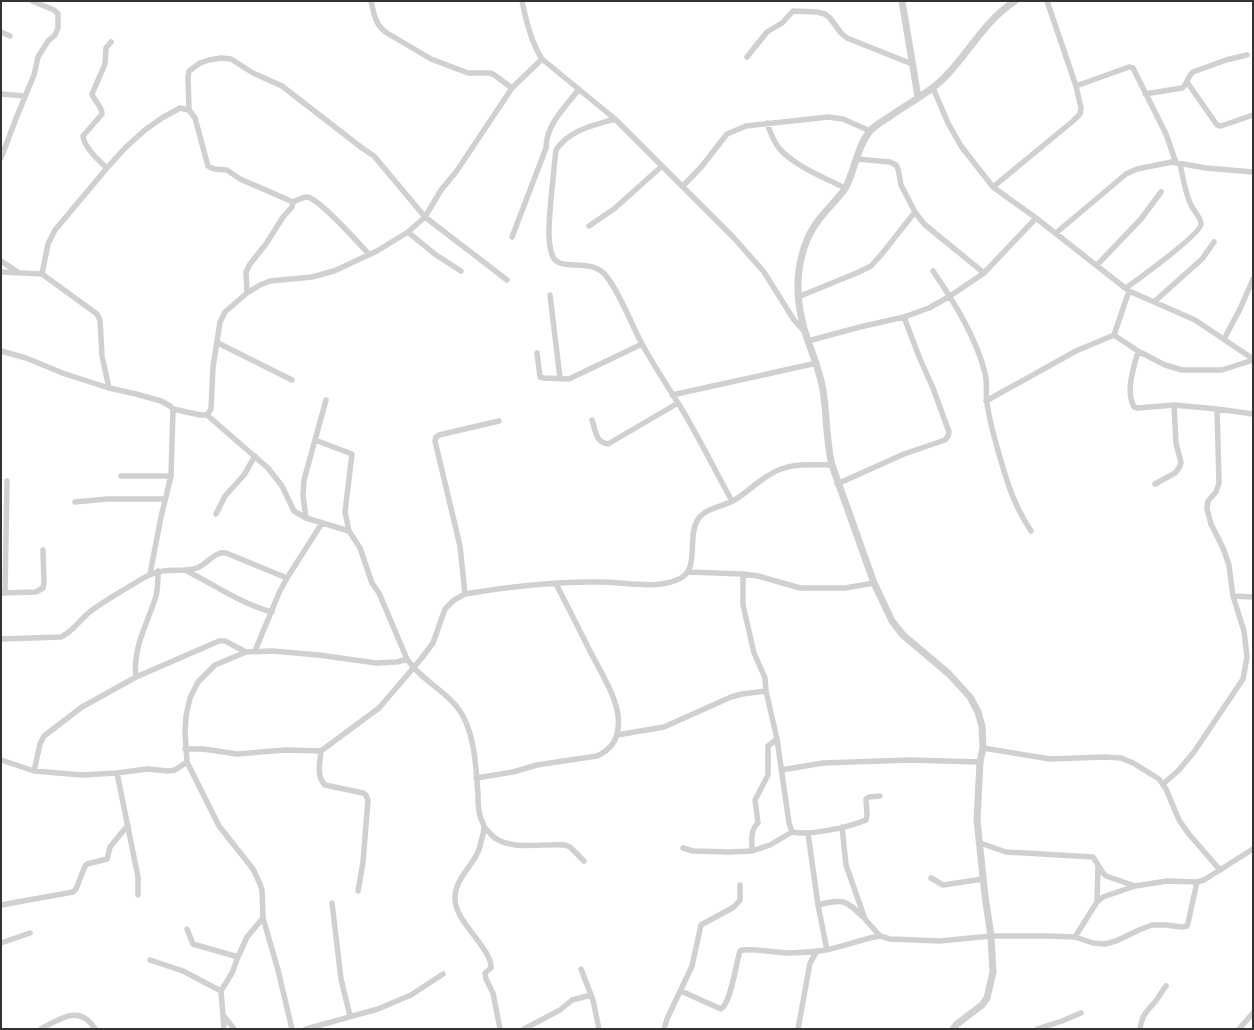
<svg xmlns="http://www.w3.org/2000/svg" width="1254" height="1030" font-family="'Varela Round',sans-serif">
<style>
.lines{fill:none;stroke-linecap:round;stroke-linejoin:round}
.minor{stroke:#d0d0d0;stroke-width:5.5}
.tertiary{stroke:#d0d0d0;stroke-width:7}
</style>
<rect width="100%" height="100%" fill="#fff"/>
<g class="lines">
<path class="minor" d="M371,1c3,13 4,24 16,32l44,26 37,14h21l4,1 19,14
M522,1c4,19 9,41 20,58l73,60 119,119 30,34 30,48 10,11
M1,32l9,4
M747,57l20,-25 15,-9 11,-12 24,1 8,2 5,4 11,15 6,5 65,26
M1187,82l30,43 4,1 32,-11
M1076,86l53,-19 4,1 33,66 10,29
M933,88l15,35 13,23 32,41 43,31 93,73 66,29 58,39
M1,94l24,2
M1145,94l37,-6c6,-4 5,-11 11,-16l33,-12 21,-5
M189,110l-1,-33 1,-6 11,-8 9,-3 12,-2 10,1 22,14 29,13 80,62 12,8 51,61 82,63
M615,119c-21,6 -46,11 -59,31 -2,15 -3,32 -5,48 -1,17 -5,43 2,59 8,16 39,-1 54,20 15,20 23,45 35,67 11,20 24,40 36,59 20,32 36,66 54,98
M767,123c3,9 6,18 12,25 12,16 48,31 66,40
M1,158l16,-42 17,-41 4,-18 10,-16 7,-6 3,-7v-14l-4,-4 -22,-9
M857,159l33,3 6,3 2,4 3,16 14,27 9,12 60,49
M107,168c-8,-7 -23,-21 -24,-32l19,-22c0,-8 -8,-13 -10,-20l13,-30 1,-16 5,-6
M683,186l19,-20 25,-32 19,-8 82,-9 15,2 27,12
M993,187l80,-66 7,-7 1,-6 -5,-22 -29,-85
M293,202c4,-2 10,-5 14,-5 12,1 52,47 62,57
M589,226l25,-17 48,-43
M408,232l28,23 25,16
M1056,233l70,-59 11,-5 35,-7 34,6 47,4
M512,237l34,-89c0,-24 19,-40 33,-59
M1,261l17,11
M1097,265l44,-46 20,-27
M933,271c21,31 43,66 52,102 3,11 0,20 2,30 2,15 6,30 10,44 9,32 16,57 34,84
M1,272l41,2 55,40 3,6 2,36 7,32
M42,274l6,-30 7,-14 52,-62 18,-20 20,-18 17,-12 18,-10 9,2 6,8 13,48 6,3 13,1 13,9 53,23 -1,5 -9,10 -17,27 -16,20 -4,8 1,21
M1126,288c11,-8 75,-54 75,-64 0,-6 -7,-13 -10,-19 -6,-12 -8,-28 -11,-41
M550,295l10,83
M798,297l61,-25 12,-6 10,-11 34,-43
M1154,302l48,-43 12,-17
M1114,335l24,16 27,14 17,5h40l31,-10
M1224,339l16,-30 13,-30
M808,341l52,-14 44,-10 25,-9 21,-12 34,-23 52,-55
M218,343l74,37
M1,351l25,7 39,16 44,14 27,6 25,7 9,5 3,3 -2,67 -10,41 -11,57
M1138,351c-4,17 -13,39 -4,56l4,1 36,-3 43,4 36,5
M537,353l3,24 4,1 25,1 73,-35
M672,395l145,-32
M986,401l90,-50 38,-16 15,-44
M173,409l27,6h7l4,-6 2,-42 7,-45 5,-10 22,-19 13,-8 10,-4 42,-4 22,-6 43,-20 31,-19 17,-15 16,-27 15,-18 56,-84 30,-29
M207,415l61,53 14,18 12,25 12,7 43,13 11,17 12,35 7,10 28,66c13,20 36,30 50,48 18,22 19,61 21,88 0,7 0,14 2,21 1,4 4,8 4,11 0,5 -2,11 -3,15 -3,21 -27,35 -26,57 0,23 37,49 36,69l-6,5 1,6 7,14 7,36
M592,420c4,11 3,22 16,24l70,-41
M315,440l37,14 -7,58 4,19
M121,476h50
M837,484l67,-30 41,-14 3,-4 1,-4 -16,-44 -13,-29 -16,-42
M1155,484l20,-11 4,-5 2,-5 -5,-20 -2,-38
M75,502l32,-3h58
M216,514l9,-18 19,-21 11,-19
M306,518l-3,-22 1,-16 22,-80
M185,570c28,14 56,34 87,42
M688,572l55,2 15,2 42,12h45l29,-5
M743,574v31l11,48 11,25 1,13 11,48 12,84 3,9c16,4 58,-5 74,-12l1,-5 -1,-16 3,-2 11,-1
M5,592l2,-111
M1,593l35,-1 7,-4 1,-5 -1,-33
M465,594l-5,-48 -25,-105 1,-4 3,-2 60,-14
M1233,596l20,1
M1,639l60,-2c13,-6 19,-18 30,-26 12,-9 26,-17 39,-25 7,-4 14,-9 22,-12 15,-7 30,-1 45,-6 11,-4 17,-17 29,-15l61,25
M255,651l24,-58 8,-15 35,-55
M136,677c-4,-29 12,-54 20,-81 2,-8 2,-17 2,-25
M617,735l47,-8 67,-30 11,-3 24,-3
M983,748l67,11 54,-2 17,1 12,5 26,16 7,10 13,31 9,13 32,37
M185,749h18l34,5 49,-4 35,1 58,-43 42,-49 12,-16 12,-34 9,-9 11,-6c45,-7 90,-13 136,-12 24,0 55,8 78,-3 21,-9 8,-41 18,-58 7,-13 24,-14 36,-20 17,-10 29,-25 48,-32 16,-6 34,-4 51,-4
M321,751c-1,12 -5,25 4,34l38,8 3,2 2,5 -5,62 -5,29
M1,760l33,11 48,4 35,-2 30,-4 21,2 7,-1 12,-8
M781,770l42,-7 87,-3 70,2
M34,771l6,-27 4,-8 38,-29 54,-30 83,-36h6l21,11
M117,773l21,104v18
M476,778l37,-6 24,-7 60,-9c11,-5 20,-14 21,-28 4,-25 -18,-56 -29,-79 -11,-22 -22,-44 -33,-65
M1163,784l15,-13 16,-19 49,-73 4,-22 -3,-26 -11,-35 -4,-31 -6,-17 -12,-24 -4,-15 1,-8 8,-9 3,-9 -2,-74
M484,827c4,4 7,8 11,11 18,13 50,5 70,7l5,2 14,14
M842,827l4,38 19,54 15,17 10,3 50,2 51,-5h57l27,1 18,6 12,1 11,-3 23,-11 13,-5h14l16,2 5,-1 1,-3 9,-41
M808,833l10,72 9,45
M980,843l26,9 87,5 10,16 3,3 29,10 32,-5 30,1 7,-2 49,-31
M683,848l10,3 36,1 23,-1 18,-6 22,-13
M752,851c0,-10 -2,-21 6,-28l-3,-23 13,-25v-29l9,-7
M931,878l12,7 40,-6
M1097,902l1,-37
M332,903l9,76 9,37
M1,905l72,-13 3,-3 9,-23 2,-2 20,-5 3,-12 18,-22
M818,905c25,-6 27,-6 45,12
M187,929l6,15 45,13
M1075,937l22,-35 6,-5 32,-11
M1,943l29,-10
M150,960l33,11 38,20 2,24 11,14
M581,969l12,31 6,29
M221,991l11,-18 6,-16 9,-20 16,-19
M681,991l40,18c10,-6 15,-46 19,-58 8,-4 37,2 49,2 13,0 25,-1 37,-3 19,-4 36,-11 54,-14
M223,1015l1,14
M41,1029c18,-10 39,-25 54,0
M292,1029l-14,-59 -15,-52 -1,-28 -2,-6 -7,-15 -34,-43 -32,-64 -2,-29 1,-17 4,-18 8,-16 17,-17 31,-13 26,-1 47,4 57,8 21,-1 10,-3
M306,1029l72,-20 33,-14 32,-21
M524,1029l36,-19 12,-10 19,-5
M664,1029l3,-10 25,-53 9,-41 33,-18 6,-7v-15
M798,1029l12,-66 7,-12
M1037,1029l25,-8 19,-8
M1140,1029c2,-14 6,-17 15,-27 4,-5 7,-11 11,-16
M1239,1029l14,-16"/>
<path class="tertiary" d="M902,1l16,96
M953,1029l4,-5 25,-19 5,-7 6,-26 -2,-36 -6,-40 -8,-76 3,-58 3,-14 -1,-22 -4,-14 -8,-15 -21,-23 -46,-39 -11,-14 -18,-38 -42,-118c-6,-24 -5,-50 -9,-75 -3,-17 -9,-33 -15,-49 -12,-34 -15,-67 -1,-101 6,-15 17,-27 28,-39 4,-5 8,-9 11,-14 9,-18 11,-40 24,-56 5,-6 13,-10 19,-14 18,-13 39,-23 55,-39 25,-25 40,-57 71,-77"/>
</g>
<rect width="1254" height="1030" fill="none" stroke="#333333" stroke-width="4"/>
</svg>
